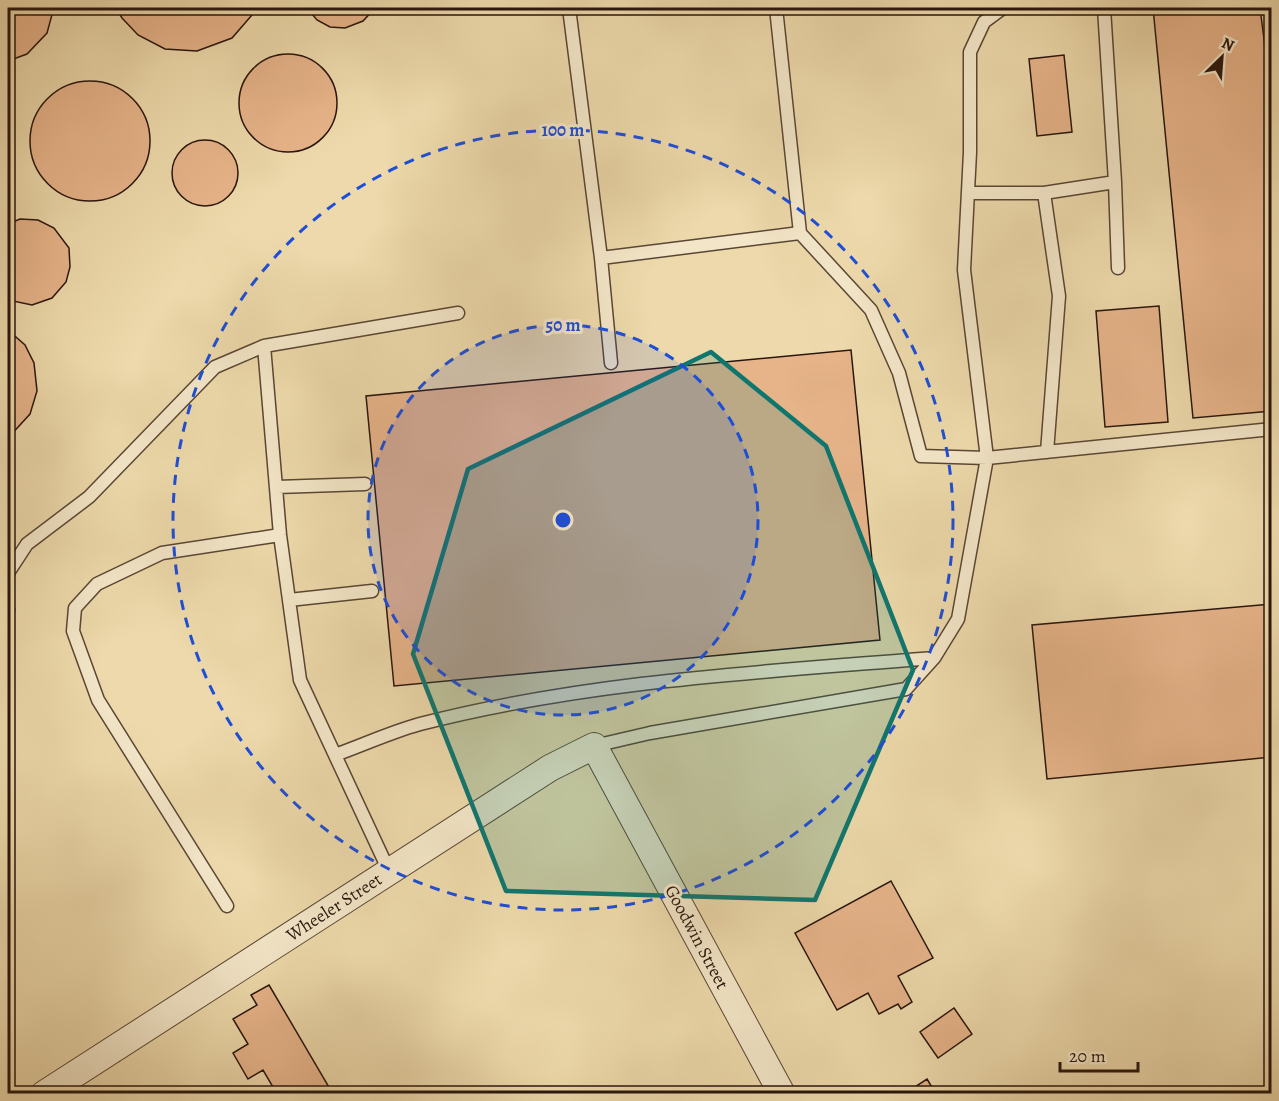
<svg xmlns="http://www.w3.org/2000/svg" width="1279" height="1101" font-family="Alegreya,serif">
<style>
.building{fill:#e7b48a;stroke:#28150d;stroke-width:1.5}
.lines{fill:none;stroke-linecap:round;stroke-linejoin:round}
.lane-casing{stroke:#594634;stroke-width:15}
.street-casing{stroke:#594634;stroke-width:28}
.lane{stroke:#f3e6c8;stroke-width:12}
.street{stroke:#f3e6c8;stroke-width:26}
.marked{fill:#0f766e;fill-opacity:0.2;stroke:#0f766e;stroke-width:4.5;stroke-linejoin:round}
.ring{fill:none;stroke:#1d4ed8;stroke-width:3;stroke-dasharray:10 8}
.labels{text-anchor:middle;dominant-baseline:central;stroke-width:6;stroke-linejoin:round;paint-order:stroke}
.street-label{font-size:18px;fill:#28150d;stroke:#f3e6c8}
.centre{fill:#1d4ed8;stroke:#f3e6c8;stroke-width:3}
.ring-label{font-size:18px;text-anchor:middle;font-weight:bold;fill:#1d4ed8;stroke:#f3e6c8;stroke-width:6;stroke-linejoin:round;paint-order:stroke}
</style>
<rect width="100%" height="100%" fill="#edd9ab"/>
<filter id="stains"><feTurbulence type="fractalNoise" baseFrequency=".00333" numOctaves="4"/><feColorMatrix values="0 0 0 0 .2 0 0 0 0 .09 0 0 0 0 .02 0 0 0 .5 -.17"/></filter>
<radialGradient id="worn" r=".72"><stop offset=".6" stop-color="#630" stop-opacity="0"/><stop offset="1" stop-color="#630" stop-opacity=".3"/></radialGradient>
<path class="building" d="M8,8h45v3l-6,22 -20,21 -19,7z
M116,8h142l-26,30 -35,13 -32,-2 -27,-14 -16,-17z
M307,8h68l-12,13 -18,7 -15,-1 -13,-7z
M1153,8h107l12,93v310l-79,7z
M239 103a49 49 0 1 1 98 0a49 49 0 1 1-98 0Z
M1064,55l8,77 -35,4 -8,-77z
M30 141a60 60 0 1 1 120 0a60 60 0 1 1-120 0Z
M172 173a33 33 0 1 1 66 0a33 33 0 1 1-66 0Z
M20,219l18,1 16,8 15,20 1,19 -4,15 -14,16 -20,7 -24,-5v-76z
M1159,306l9,116 -63,5 -9,-116z
M8,330l17,15 9,18 3,28 -7,23 -22,24z
M851,350l29,290 -486,46 -28,-290z
M1272,604v153l-225,22 -15,-154z
M891,881l42,77 -35,18 14,26 -11,7 -3,-5 -19,10 -11,-21 -31,17 -42,-77z
M269,985l64,109h-56l-14,-24 -15,9 -15,-26 15,-9 -15,-25 24,-14 -6,-10z
M954,1008l18,26 -34,24 -18,-26z
M927,1079l9,15h-32z"/>
<g class="lines">
<g class="lane-casing">
<path id="lane" d="M569,8l32,250 199,-25
M776,8l24,225 71,77 28,63 22,83 66,2 285,-29
M1115,182l3,86
M968,193h76l71,-11 -11,-174
M1044,193l15,103 -12,156
M601,258l10,105
M277,487l88,-3
M8,573l19,-29 62,-47 126,-130 49,-21
M289,600l83,-9
M8,609v2
M594,746l56,-13 256,-44 28,-31 24,-39 29,-161 -23,-188 6,-118v-100l14,-30 19,-14
M335,755c28,-10 56,-23 85,-31 167,-43 342,-52 514,-66
M389,871l-89,-191 -20,-145 -16,-189 194,-33
M227,906l-129,-206 -25,-69 2,-23 22,-24 65,-31 118,-18"/>
</g>
<g class="street-casing">
<path id="street" d="M44,1094l506,-326 44,-22 188,348"/>
</g>
<use href="#lane" class="lane"/>
<use href="#street" class="street"/>
</g>
<path class="marked" d="M711,352l115,94 87,224 -98,230 -309,-9 -93,-237 55,-185z"/>
<circle cx="563" cy="520" r="195" fill="#1d4ed8" fill-opacity=".12"/>
<g class="ring">
<circle cx="563" cy="520" r="195"/>
<circle cx="563" cy="520" r="390"/>
</g>
<g class="labels">
<g class="street-label">
<text transform="translate(334 907) rotate(-33)">Wheeler Street</text>
<text transform="translate(697 937) rotate(62)">Goodwin Street</text>
</g>
</g>
<circle cx="563" cy="520" r="9" class="centre"/>
<g class="ring-label">
<text x="563" y="136">100 m</text>
<text x="563" y="331">50 m</text>
</g>
<rect width="1279" height="1101" fill="none" stroke="#edd9ab" stroke-width="30"/>
<rect x="9" y="9" width="1261" height="1083" fill="none" stroke="#28150d" stroke-width="3"/>
<rect x="15" y="15" width="1249" height="1071" fill="none" stroke="#28150d" stroke-width="1.5"/>
<g transform="translate(1222 57) rotate(25)" stroke="#f3e6c8" stroke-width="4.5" paint-order="stroke">
<path d="M0-4.5L10 22L0 15L-10 22Z" fill="#28150d"/>
<text y="-9" font-size="16" font-weight="bold" text-anchor="middle" fill="#28150d">N</text>
</g>
<path d="M1060 1062v9h78v-9" fill="none" stroke="#28150d" stroke-width="3"/>
<text x="1069" y="1062" font-size="18" fill="#28150d" stroke="#f3e6c8" stroke-width="4.5" paint-order="stroke">20 m</text>
<rect width="100%" height="100%" filter="url(#stains)"/>
<rect width="100%" height="100%" fill="url(#worn)"/>
</svg>
